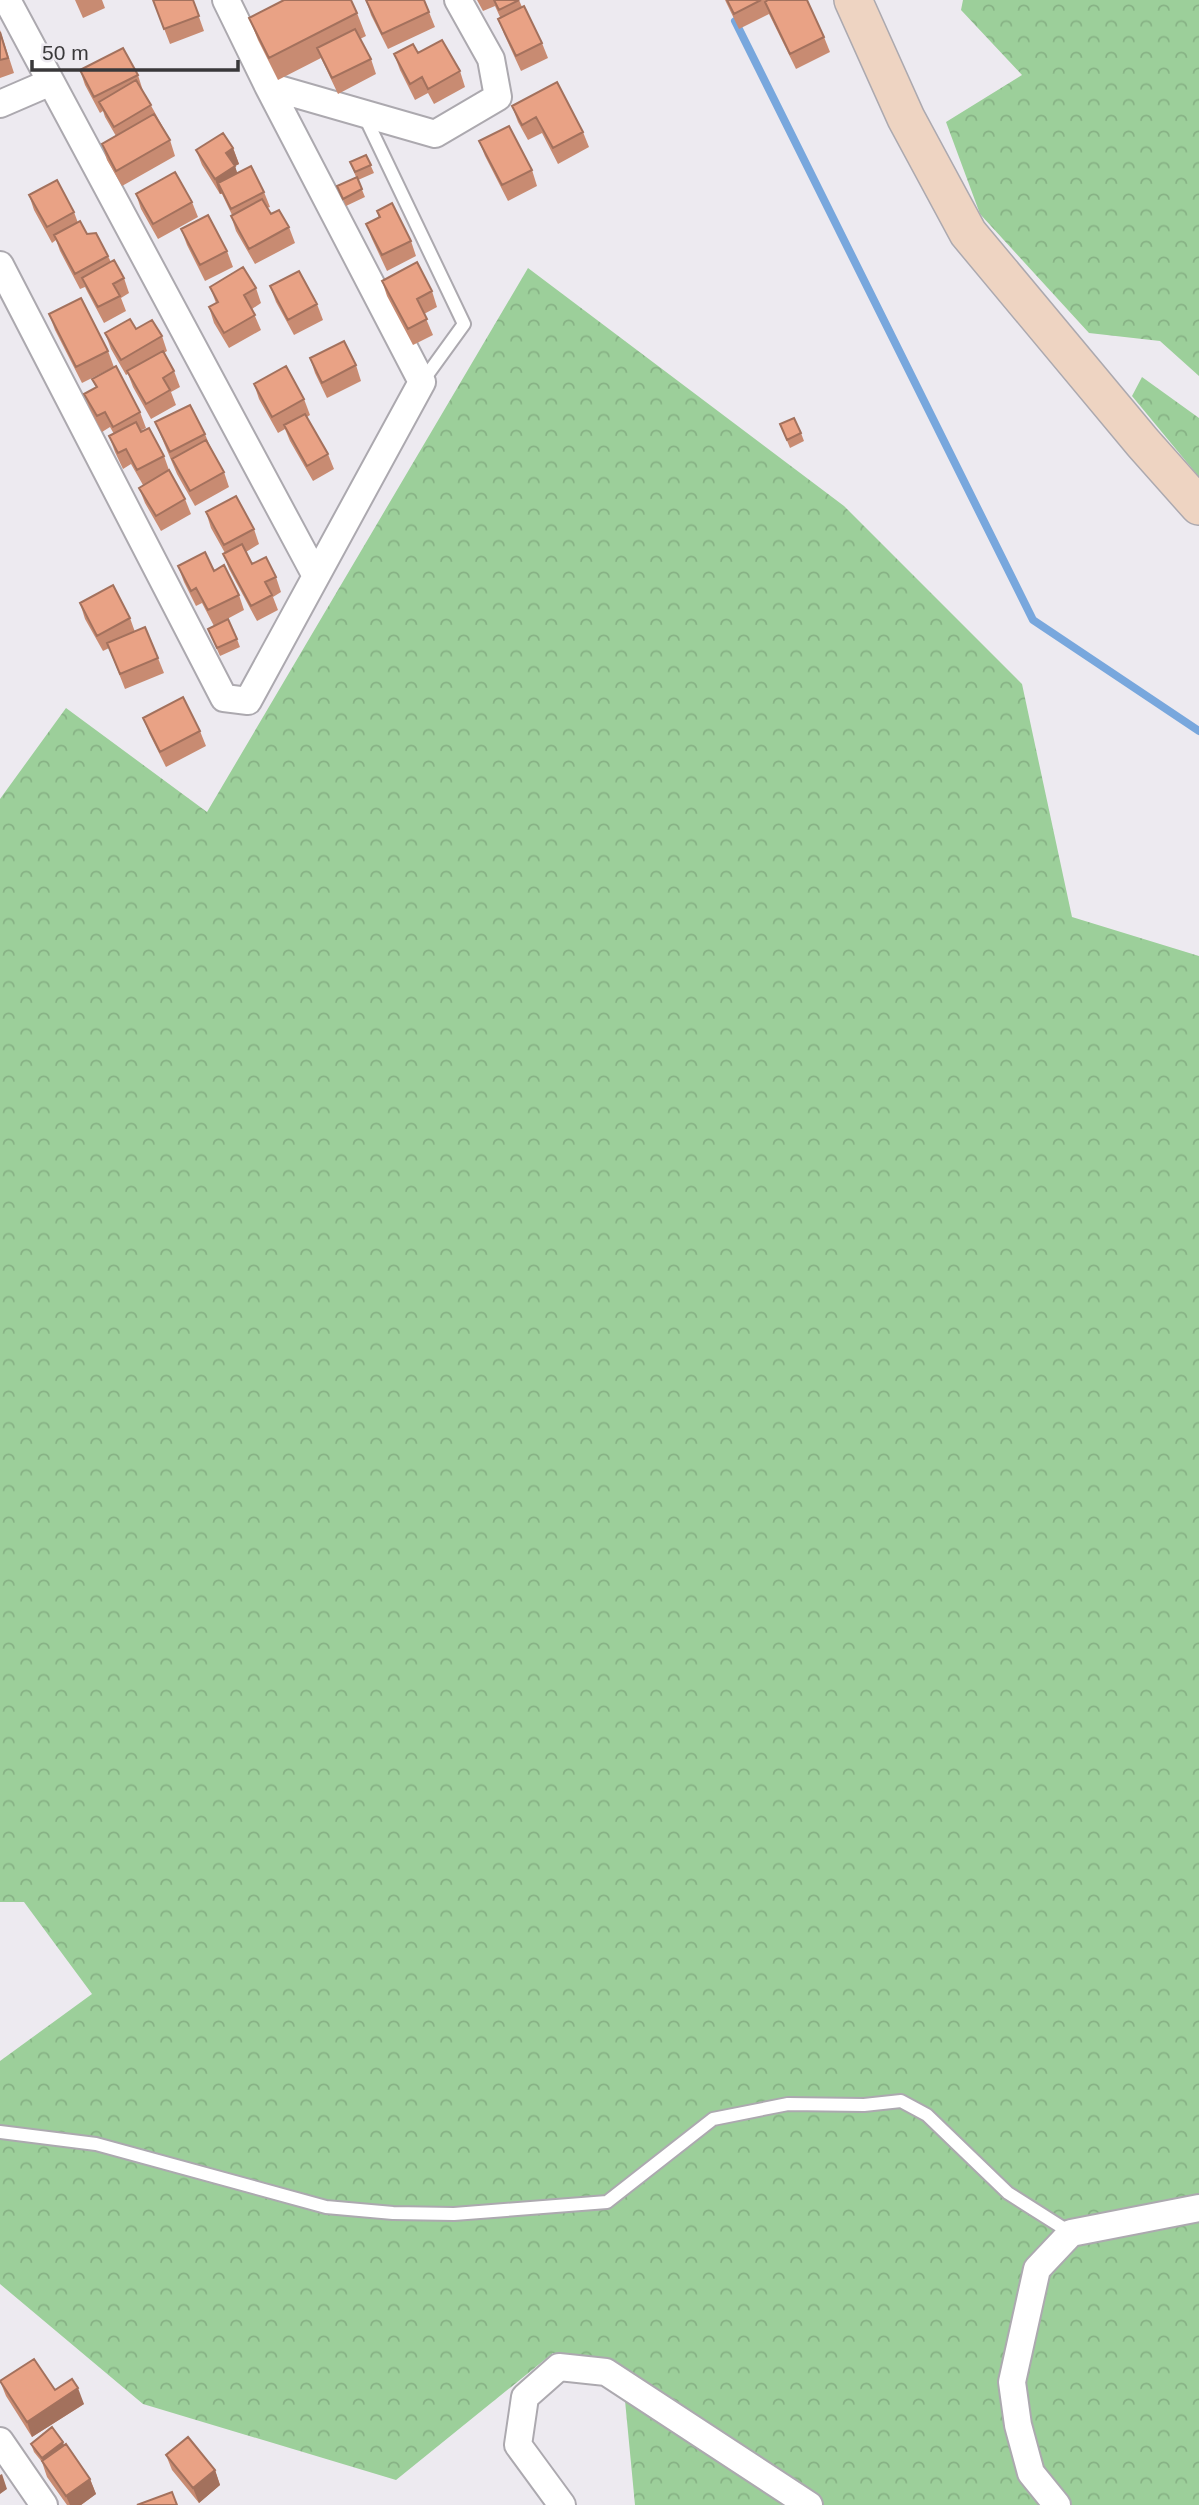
<svg xmlns="http://www.w3.org/2000/svg" width="1199" height="2505" font-family="Helvetica,sans-serif">
<style>
.forest{fill:url(#forest-crowns)}
.lines{fill:none;stroke-linecap:round;stroke-linejoin:round}
.stream{stroke:#78a7dd;stroke-width:8}
.lane-casing{stroke:#aca9af;stroke-width:16}
.street-casing{stroke:#aca9af;stroke-width:30}
.secondary-casing{stroke:#aca9af;stroke-width:40}
.lane{stroke:#fff;stroke-width:12}
.street{stroke:#fff;stroke-width:26}
.secondary{stroke:#eed4c2;stroke-width:37}
.wall{fill:#c88b72}
.shaded-wall{fill:#a3715d}
.building{fill:#e9a285;stroke:#a3715d;stroke-width:2}
</style>
<defs>
<pattern id="forest-crowns" width="20" height="18" patternUnits="userSpaceOnUse" patternTransform="scale(1.75)"><rect width="20" height="18" fill="#9ccf9a"/><path d="M2 6a3 3 0 1 1 6 0M12 15a3 3 0 1 1 6 0" fill="none" stroke="#87b285"/></pattern>
</defs>
<rect width="100%" height="100%" fill="#edeaf0"/>
<path class="forest" d="M963,0h236v376l-39,-35 -71,-8 -109,-119 -34,-92 76,-47 -61,-65z
M528,268l316,238 178,178 50,233 127,39v1549h-564l-13,-136 -69,-16 -157,127 -253,-76 -143,-120v-223l92,-67 -68,-92h-24v-1103l66,-91 141,104z
M1142,377l57,41v59l-67,-81z"/>
<g class="lines">
<path class="stream" d="M735,21l298,599 166,111"/>
<g class="lane-casing">
<path id="lane" d="M364,115l100,209 -42,58
M0,2132l96,12 230,63 67,6 61,1 153,-12 106,-83 75,-15 76,1 37,-4 26,14 81,78 63,40"/>
</g>
<g class="street-casing">
<path id="street" d="M7,0l309,576
M226,0l42,86 167,48 63,-37 -7,-38 -33,-59
M0,104l51,-22
M0,265l224,433 24,3 174,-319 -154,-296
M0,2441l44,64
M562,2505l-44,-60 7,-48 34,-30 47,5 203,133
M1057,2505l-26,-32 -13,-48 -6,-43 25,-113 34,-36 128,-25"/>
</g>
<g class="secondary-casing">
<path id="secondary" d="M853,0l53,118 62,115 175,210 56,63"/>
</g>
<use href="#lane" class="lane"/>
<use href="#street" class="street"/>
<use href="#secondary" class="secondary"/>
</g>
<path class="wall" d="M75,0h27l3,8 -22,10z
M153,0h40l11,31 -34,13z
M366,0l63,12 6,15 -47,22 -17,-34z
M477,0h42l3,7 20,36 6,15 -27,13 -17,-37 -6,-15 2,-2 -5,-11 -12,5z
M725,0h82l17,37 6,15 -34,17 -27,-55 -30,15z
M357,13l9,23 -6,3 11,20 5,15 -38,20 -17,-36 -43,22 -20,-40 -9,-22z
M0,30l14,43 -14,5z
M418,53l42,18 5,16 -31,17 -6,-11 -13,7 -15,-30 -6,-16z
M80,70l58,5 5,16 27,49 5,16 -53,30 -15,-26 -5,-16 14,-8 -11,-19 -2,-6 -3,2 -15,-28z
M512,106l71,26 6,15 -31,17 -16,-31 -14,7 -10,-18z
M479,141l53,29 5,16 -29,15 -23,-45z
M233,148l6,16 -4,2 2,7 27,19 6,15 -3,1 4,6 18,13 6,16 -40,21 -19,-33 -5,-15 1,-1 -10,-21h-2l-18,-29 -6,-15z
M366,155l8,18 -16,7 7,17 -19,9 -9,-20 19,-9 -6,-15z
M136,194l56,8 6,15 -40,22 -17,-30z
M29,195l45,17 4,11 9,11 21,22 3,6 13,16 5,15 -8,5 5,13 -22,12 -16,-30 -3,-6 -5,2 -20,-38 -4,-11 -4,3 -18,-33z
M377,211l34,30 5,15 -29,15 -15,-32 -6,-15 13,-6z
M181,229l46,22 6,16 -28,14 -18,-36z
M382,281l50,10 5,16 -13,7 9,21 -20,10 -26,-49z
M270,286l47,18 6,16 -29,15 -18,-33z
M210,287l46,1 5,15 -9,6 9,21 -32,18 -15,-25 -5,-16 7,-4z
M49,314l59,37 6,16 -32,16 -27,-53z
M136,329l26,7 5,15 -3,2 10,18 6,16 -9,5 5,13 -25,14 -18,-32 -5,-13 -2,1 -15,-26 -6,-16z
M310,358l46,7 5,16 -34,17 -12,-25z
M92,379l48,33 6,16 -6,3 24,25 5,14 16,29 6,15 -30,17 -16,-28 -6,-15 4,-3 -12,-21 -8,5 -8,-17 -6,-16 5,-2 -4,-7 -8,5 -12,-23 -6,-15 12,-6z
M254,384l50,15 6,16 -3,2 21,37 6,15 -21,12 -23,-40 -5,-12 -7,4 -19,-34z
M155,422l50,12 4,10 15,28 5,15 -34,19 -18,-32z
M780,424l21,9 3,8 -14,7z
M206,512l48,17 5,15 -13,8 6,12 24,13 5,15 -8,5 5,13 -21,11 -28,-52 -6,-15 2,-1 -14,-25z
M178,566l61,29 5,15 -30,16 -12,-23 -6,3 -12,-24z
M80,603l50,15 5,14 23,26 6,15 -39,16 -16,-41 -6,3 -18,-32z
M208,629l29,10 3,8 -20,9z
M143,718l57,13 6,15 -40,21 -17,-34z
M0,2381l55,9 29,14 -52,33 -26,-41z
M63,2442l1,4 26,33 6,15 -15,11h-14l-20,-28 -5,-15 -8,-10 -3,-8z
M166,2455l49,15 5,15 -21,18 -27,-33z"/>
<path class="shaded-wall" d="M233,148l6,16 -4,2 5,16 -22,1 4,10 -2,1 -5,-15 11,-26z
M78,2388l6,16 -52,33 -5,-15z
M63,2442l2,8 -20,16 -3,-8z
M215,2470l5,15 -21,18 -6,-15z
M2,2474l5,15 -7,5v-19z
M90,2479l6,15 -15,11h-11l-4,-9z"/>
<path class="building" d="M153,0h40l6,16 -35,13z
M284,0h67l6,13 -88,45 -20,-40z
M366,0h58l5,12 -47,22z
M494,0h25l-20,10z
M727,0h34l-27,14z
M768,0h39l17,37 -34,17 -25,-52z
M524,6l18,37 -26,13 -18,-37z
M355,29l16,30 -39,19 -15,-30z
M0,32l8,26 -8,2z
M442,40l18,31 -32,18 -6,-12 -12,7 -16,-30 19,-10 5,9z
M123,48l15,27 -44,22 -14,-27z
M136,80l15,25 -37,22 -15,-25z
M557,82l26,50 -30,16 -17,-31 -14,8 -10,-19z
M154,114l16,26 -54,31 -14,-27z
M509,126l23,44 -30,15 -23,-44z
M223,133l10,15 -7,5 9,13 -20,13 -19,-29z
M366,155l5,10 -16,7 -5,-10z
M251,166l13,26 -33,17 -13,-26z
M175,172l17,30 -39,22 -17,-30z
M357,177l5,12 -19,10 -6,-13z
M57,180l17,32 -27,15 -18,-32z
M262,199l9,15 8,-4 10,17 -40,22 -18,-33z
M392,203l19,38 -29,14 -16,-31 14,-7 -3,-6z
M208,215l19,36 -27,14 -19,-36z
M80,221l7,13 9,-1 12,23 -33,18 -21,-39z
M114,260l10,18 -11,6 7,12 -22,11 -16,-29z
M417,262l15,29 -15,8 10,20 -19,10 -26,-48z
M243,267l13,21 -12,7 11,20 -31,18 -15,-26 9,-5 -8,-15z
M299,271l18,33 -29,16 -18,-34z
M81,298l27,53 -32,16 -27,-53z
M130,319l6,10 16,-9 10,16 -41,24 -16,-27z
M344,341l12,24 -34,18 -12,-25z
M163,351l11,20 -11,7 7,12 -24,14 -19,-33z
M116,366l24,46 -27,15 -8,-15 -8,4 -13,-22 13,-7 -5,-8z
M286,366l18,33 -32,18 -18,-33z
M190,405l15,29 -35,18 -15,-30z
M305,414l23,40 -21,12 -23,-41z
M794,418l7,15 -14,7 -7,-16z
M136,422l5,10 8,-4 15,28 -27,14 -11,-21 -8,4 -9,-17z
M206,440l18,32 -34,19 -18,-32z
M169,470l16,29 -29,17 -17,-28z
M236,496l18,33 -30,16 -18,-33z
M242,544l10,20 14,-7 10,20 -11,5 7,13 -21,11 -28,-52z
M205,552l9,19 10,-6 15,30 -31,15 -12,-22 -5,3 -13,-25z
M113,585l17,33 -33,18 -17,-33z
M228,619l9,20 -20,9 -9,-19z
M145,627l13,31 -38,16 -13,-31z
M183,697l17,34 -40,21 -17,-34z
M34,2359l21,31 17,-11 6,9 -51,34 -27,-41z
M52,2427l11,15 -21,16 -11,-14z
M188,2437l27,33 -22,18 -27,-33z
M66,2444l24,35 -24,17 -24,-35z
M172,2492l5,13h-40z"/>
<path d="M32 60v10h206v-10" fill="none" stroke="#39383a" stroke-width="3.5"/>
<text x="42" y="60" font-size="21" fill="#39383a" stroke="#edeaf0" stroke-width="5" paint-order="stroke">50 m</text>
</svg>
